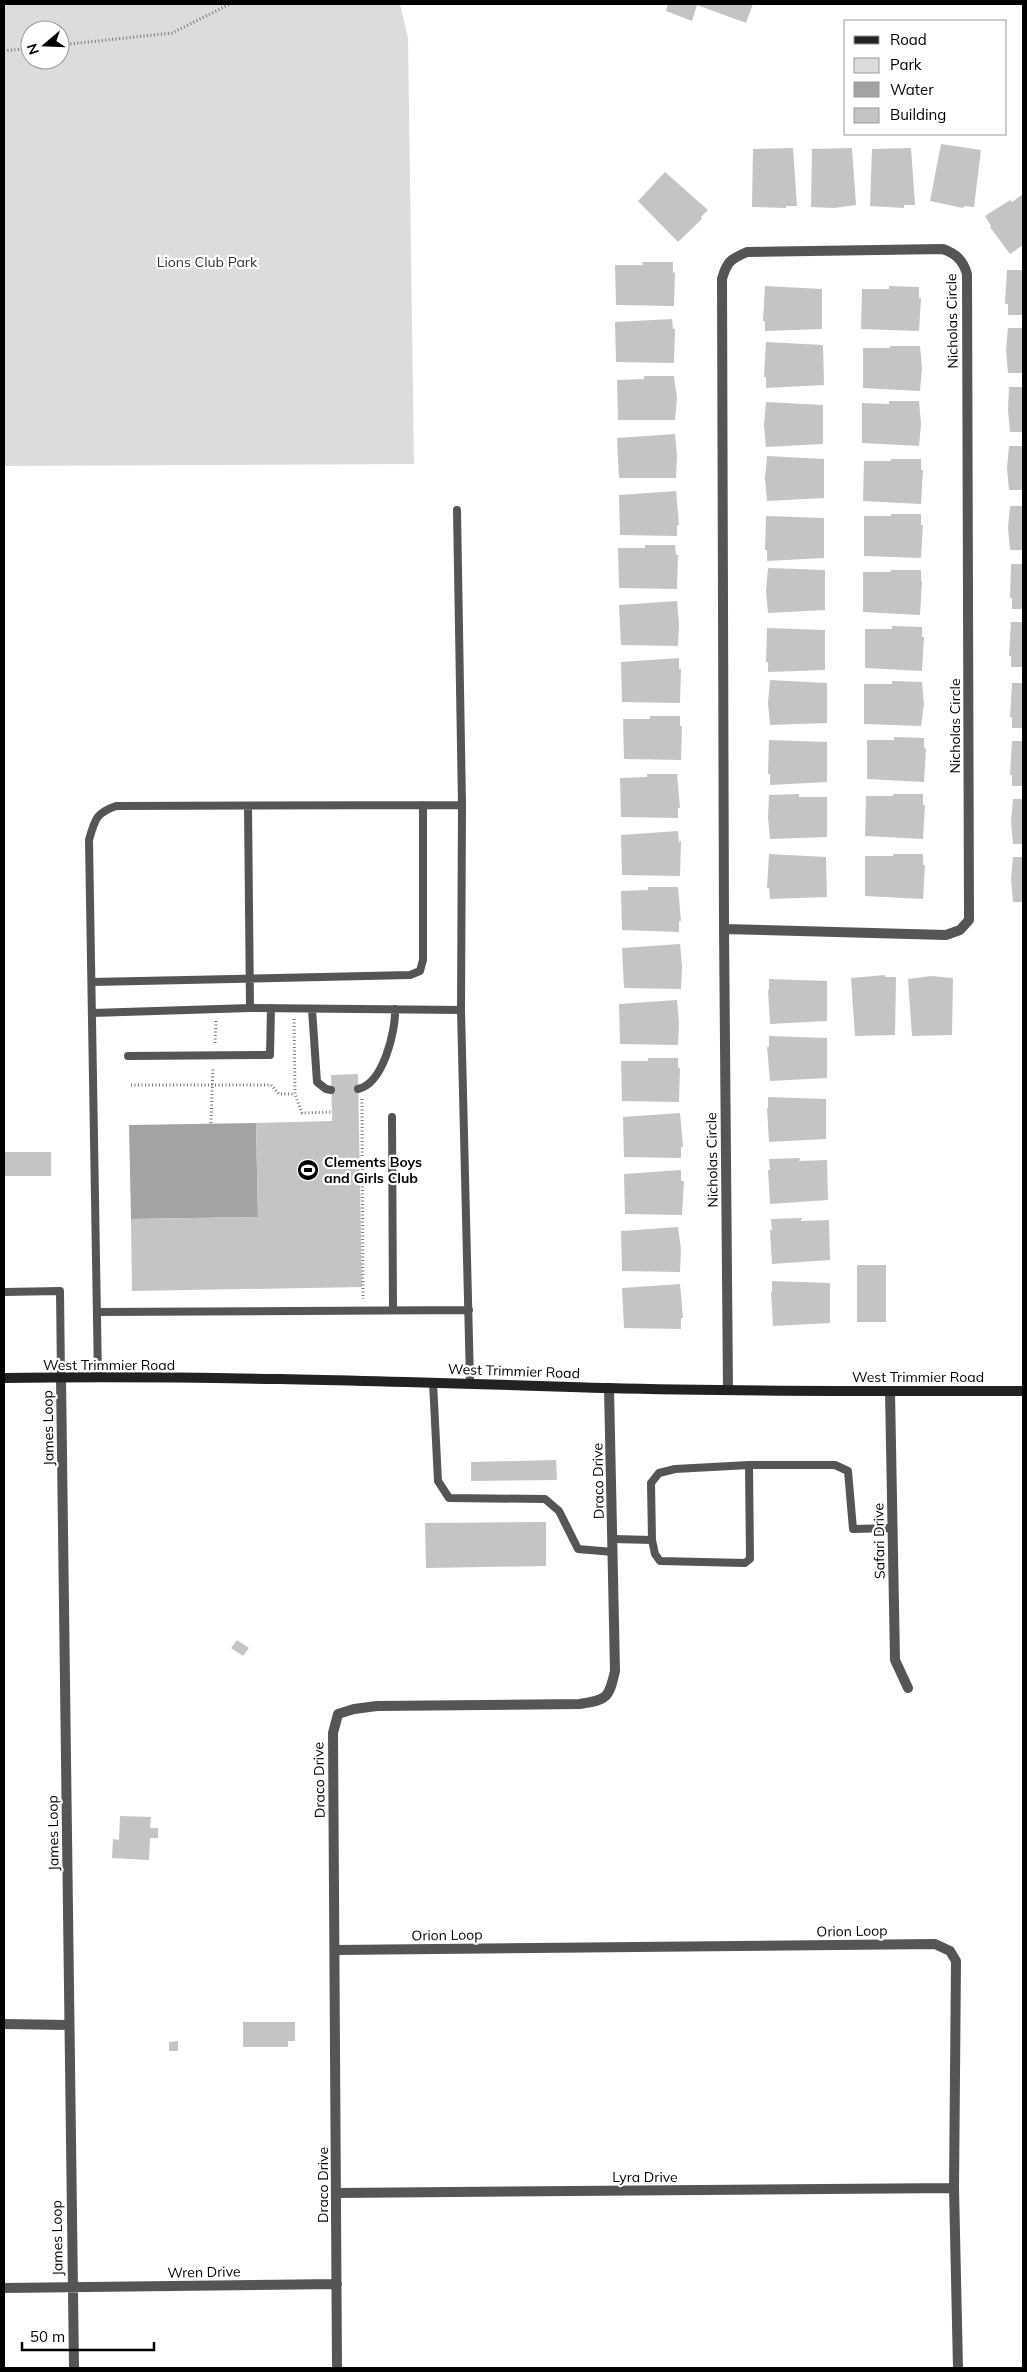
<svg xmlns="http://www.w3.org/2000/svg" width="1027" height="2372" font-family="Mulish,sans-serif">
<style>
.green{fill:#dcdcdc;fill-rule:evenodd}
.water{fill:#a3a3a3}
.building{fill:#c4c4c4}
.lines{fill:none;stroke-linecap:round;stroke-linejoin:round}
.path{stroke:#777;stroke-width:3;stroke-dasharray:1 2.5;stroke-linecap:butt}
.service{stroke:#555;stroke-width:8}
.minor{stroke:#555;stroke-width:10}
.secondary{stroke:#222;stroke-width:10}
.labels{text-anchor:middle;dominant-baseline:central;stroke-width:4.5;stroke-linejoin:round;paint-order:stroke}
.park-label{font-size:14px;fill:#333;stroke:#fff}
.street-label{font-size:14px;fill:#000;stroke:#fff}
.poi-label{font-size:14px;font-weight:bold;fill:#000;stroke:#fff;text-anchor:start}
</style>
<rect width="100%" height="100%" fill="#fff"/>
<path class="green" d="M4,4h396l8,34 6,426 -410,2zM30,30h30v30h-30z"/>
<path class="water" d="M256,1123l2,94 -127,2 -2,-94z"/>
<path class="building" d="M668,4h85l-7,19 -49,-18 -5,16 -26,-10z
M941,144l40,6 -7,57 -10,-1 -1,2 -33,-7z
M793,148l4,58h-11v2l-34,-1 1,-58z
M852,148l4,57 -22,3 -23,-1 1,-58z
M911,148l4,57h-11v3l-34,-2 2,-57z
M665,172l43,38 -7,7 1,2 -24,23 -40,-41z
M1023,194v51l-13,9 -20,-27 1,-1 -6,-10 25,-16 2,2z
M642,262h31v11l2,-1 -1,34 -58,-1 -1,-40h28z
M1007,270h16v45h-15v-11h-3z
M765,286l57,3v40l-57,2v-10h-2z
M889,286l30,1v11h2l-2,33 -58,-2 1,-40h27z
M672,319l1,10h2l-1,34 -58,-1 -1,-40z
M1008,328h15v45h-15l-2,-23z
M766,342l57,3 1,40 -58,3v-11h-2z
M890,346h30l2,22 -2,23 -57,-3v-40h27z
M644,376h30l3,22 -2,22h-57l-1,-40 27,-1z
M1009,387h14v45h-13l-2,-22z
M889,401h30l2,23 -2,22 -57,-3v-40l27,1z
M766,402l57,3v39l-57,3 -2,-22z
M675,434l2,22 -1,22h-57l-2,-40z
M1009,446h14v44h-14l-2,-22z
M767,456l57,3v39l-57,3 -2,-22z
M891,459h30v11h2l-2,34 -58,-3 1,-40h27z
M676,491l3,34h-2v11l-57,-1 -1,-40z
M1010,506h13v44h-13l-2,-22z
M891,514h30v11h2l-2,33 -57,-2v-40h27z
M766,516l58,2v40l-57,3v-11h-2z
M645,545h30l1,10h2l-1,34 -58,-1 -1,-40h27z
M1011,564h12v45h-11v-11h-2z
M768,568l57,2v40l-57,3 -2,-22z
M891,570h30v11h1l-2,34 -57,-3v-40h27z
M677,601l2,23 -1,22 -57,-1 -2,-40z
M1011,622h12v45h-12v-11h-2z
M892,626l30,1v10h2l-2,34 -57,-3v-39h27z
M767,628l58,2v40l-57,2v-10h-2z
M679,658v11h2l-1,34 -58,-1 -1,-40z
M770,680l57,3v40l-57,2 -2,-22z
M892,681l30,1 2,22 -3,22 -57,-2v-40h28z
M1012,683h11v45h-11v-11h-2z
M650,716h30v10h2l-1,34 -57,-1 -1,-40h27z
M894,737l30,1v10l2,1 -2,33 -57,-3v-39h27z
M769,740l58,2v40l-57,3v-11h-2z
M1012,741h11v45h-11v-11h-2z
M647,774h30l3,34h-2v10l-57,-1 -1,-39 27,-1z
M799,794v3h28v40l-57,2 -2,-22 1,-22z
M893,794h30v11h2l-2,34 -58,-3 1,-40h27z
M1013,799h10v45h-10l-2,-23z
M678,831l1,11 2,-1 -1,35 -58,-1 -1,-40z
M769,854l57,3 1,40 -57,2 -1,-11h-2z
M893,854h30v11h2l-2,34 -58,-3v-40h28z
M1013,857h10v45h-10l-2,-23z
M648,887h30l3,34h-2v11l-57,-2 -1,-39 27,-1z
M680,944l2,22 -1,23 -57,-1 -2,-40z
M885,975v2h11l-1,58 -40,1 -4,-58z
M931,976l22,2 -1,57 -40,1 -4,-57z
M769,979l58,2v40l-57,3 -2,-34h1z
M677,1000l2,23 -1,22 -58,-1 -1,-40z
M769,1036l58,2v40l-57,3 -3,-34h2z
M648,1058h30v10h2l-1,34 -57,-1 -1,-40h27z
M358,1074l4,213 -230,4 -1,-72 127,-2 -2,-94 76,-2 -1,-46z
M768,1097l58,2v40l-57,3 -2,-34h1z
M680,1113l3,34h-2v11l-57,-1 -1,-40z
M4,1152h47v24h-47z
M800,1158l-1,3 28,-1 1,40 -58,4 -2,-34h2l-1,-11z
M681,1170v11h3l-2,34 -57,-1 -1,-40z
M802,1218l-1,3 28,-1 1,40 -58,4 -2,-34h2l-1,-11z
M678,1227l3,22 -1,23 -58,-1 -1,-40z
M857,1265h29v57h-29z
M772,1281l58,2v40l-57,3 -2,-34h1z
M680,1284l3,34h-2v11l-57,-1 -2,-40z
M556,1460l1,20 -86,1v-19z
M546,1522v44l-120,2 -1,-45z
M237,1640l12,8 -6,8 -12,-8z
M120,1816l31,1 -1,11h8v10h-8l-1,22 -37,-2 1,-19 6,1z
M243,2022h52v19h-7v6h-45z
M178,2041v10h-9v-9z"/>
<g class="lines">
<path class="path" d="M60,45l112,-12 58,-29
M4,51l26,-3
M294,1019l1,75 7,19 29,-1
M215,1043l1,-23
M131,1085h140l8,9h16
M362,1099l1,200
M211,1123l2,-56"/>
<path class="service" d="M457,510l5,295 -1,205 9,372
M248,806l2,202
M92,982l318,-7 10,-4 3,-11v-155
M312,1009l5,73 9,7 5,1
M92,1013l158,-5 211,2
M128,1056l142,-1 1,-47
M358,1089c25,-5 38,-58 37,-80
M392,1117l1,193
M4,1292l56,-1 1,87
M97,1312l372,-2
M98,1378l-9,-538c6,-21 7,-27 27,-34l346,-1
M433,1382l5,99 11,17 96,1 14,12 19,38 35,3
M613,1539l39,1 3,14 5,7 85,2 5,-4 -1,-94
M652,1540l-1,-57 8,-10 16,-4 74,-4h86l13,6 5,58 40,-1"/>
<path class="minor" d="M724,929l222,6 14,-5 9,-10 -2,-646c-4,-14 -11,-20 -24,-25l-196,3c-16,7 -20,9 -25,27l2,650 4,461
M61,1378l13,990
M890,1391l5,269 13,28
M335,1950l600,-6 15,7 6,10 -2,227 4,180
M4,2024l65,1
M337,2193l617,-5
M4,2288l333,-4
M337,2368l-4,-635 5,-19 16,-5 23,-3 203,-2c27,-4 29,-6 35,-33l-6,-283"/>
<path class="secondary" d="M4,1378c201,-3 403,4 604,10 138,4 277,3 415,3"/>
</g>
<defs>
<g id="stadium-disc" transform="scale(1.125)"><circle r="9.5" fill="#000" stroke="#fff"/><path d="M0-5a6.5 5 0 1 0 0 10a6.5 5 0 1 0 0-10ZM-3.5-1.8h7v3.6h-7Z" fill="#fff"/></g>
</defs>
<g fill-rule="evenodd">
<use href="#stadium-disc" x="308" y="1170"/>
</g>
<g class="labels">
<g class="park-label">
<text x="207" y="262">Lions Club Park</text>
</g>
<g class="street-label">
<text transform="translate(952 321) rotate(-91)">Nicholas Circle</text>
<text transform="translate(955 726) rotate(-90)">Nicholas Circle</text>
<text transform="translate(712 1160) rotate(-91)">Nicholas Circle</text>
<text x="109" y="1365">West Trimmier Road</text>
<text transform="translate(514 1371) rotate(2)">West Trimmier Road</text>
<text x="918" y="1377">West Trimmier Road</text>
<text transform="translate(48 1428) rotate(-91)">James Loop</text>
<text transform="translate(598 1481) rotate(-91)">Draco Drive</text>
<text transform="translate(879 1541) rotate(-91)">Safari Drive</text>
<text transform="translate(319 1780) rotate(-91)">Draco Drive</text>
<text transform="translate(53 1833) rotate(-91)">James Loop</text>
<text transform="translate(852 1931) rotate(-1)">Orion Loop</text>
<text transform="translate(447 1935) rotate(-1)">Orion Loop</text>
<text x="645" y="2177">Lyra Drive</text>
<text transform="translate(323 2185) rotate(-90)">Draco Drive</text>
<text transform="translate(57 2238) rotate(-91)">James Loop</text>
<text transform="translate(204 2272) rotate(-1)">Wren Drive</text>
</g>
<g class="poi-label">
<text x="324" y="1162">Clements Boys<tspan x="324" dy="16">and Girls Club</tspan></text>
</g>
</g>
<rect width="1027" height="2372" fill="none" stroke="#000000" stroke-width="10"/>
<rect x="844" y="20" width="162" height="115" fill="#ffffff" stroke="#999999"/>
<rect x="854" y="36" width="25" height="8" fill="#222222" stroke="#999999"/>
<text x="890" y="45" font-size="15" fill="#000000">Road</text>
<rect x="854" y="58" width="25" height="15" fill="#dcdcdc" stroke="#999999"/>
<text x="890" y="70" font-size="15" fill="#000000">Park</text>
<rect x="854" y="82" width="25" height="15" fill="#a3a3a3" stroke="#999999"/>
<text x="890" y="95" font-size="15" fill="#000000">Water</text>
<rect x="854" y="108" width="25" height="15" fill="#c4c4c4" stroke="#999999"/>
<text x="890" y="120" font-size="15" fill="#000000">Building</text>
<g transform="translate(45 45) rotate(251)"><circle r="24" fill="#ffffff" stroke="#999999"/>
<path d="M0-4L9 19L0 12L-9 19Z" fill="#000000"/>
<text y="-8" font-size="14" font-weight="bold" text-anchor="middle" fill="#000000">N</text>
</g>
<path d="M22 2342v8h132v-8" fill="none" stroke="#000000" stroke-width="2.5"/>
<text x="30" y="2342" font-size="15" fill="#000000" stroke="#ffffff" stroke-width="4" paint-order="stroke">50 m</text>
</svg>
